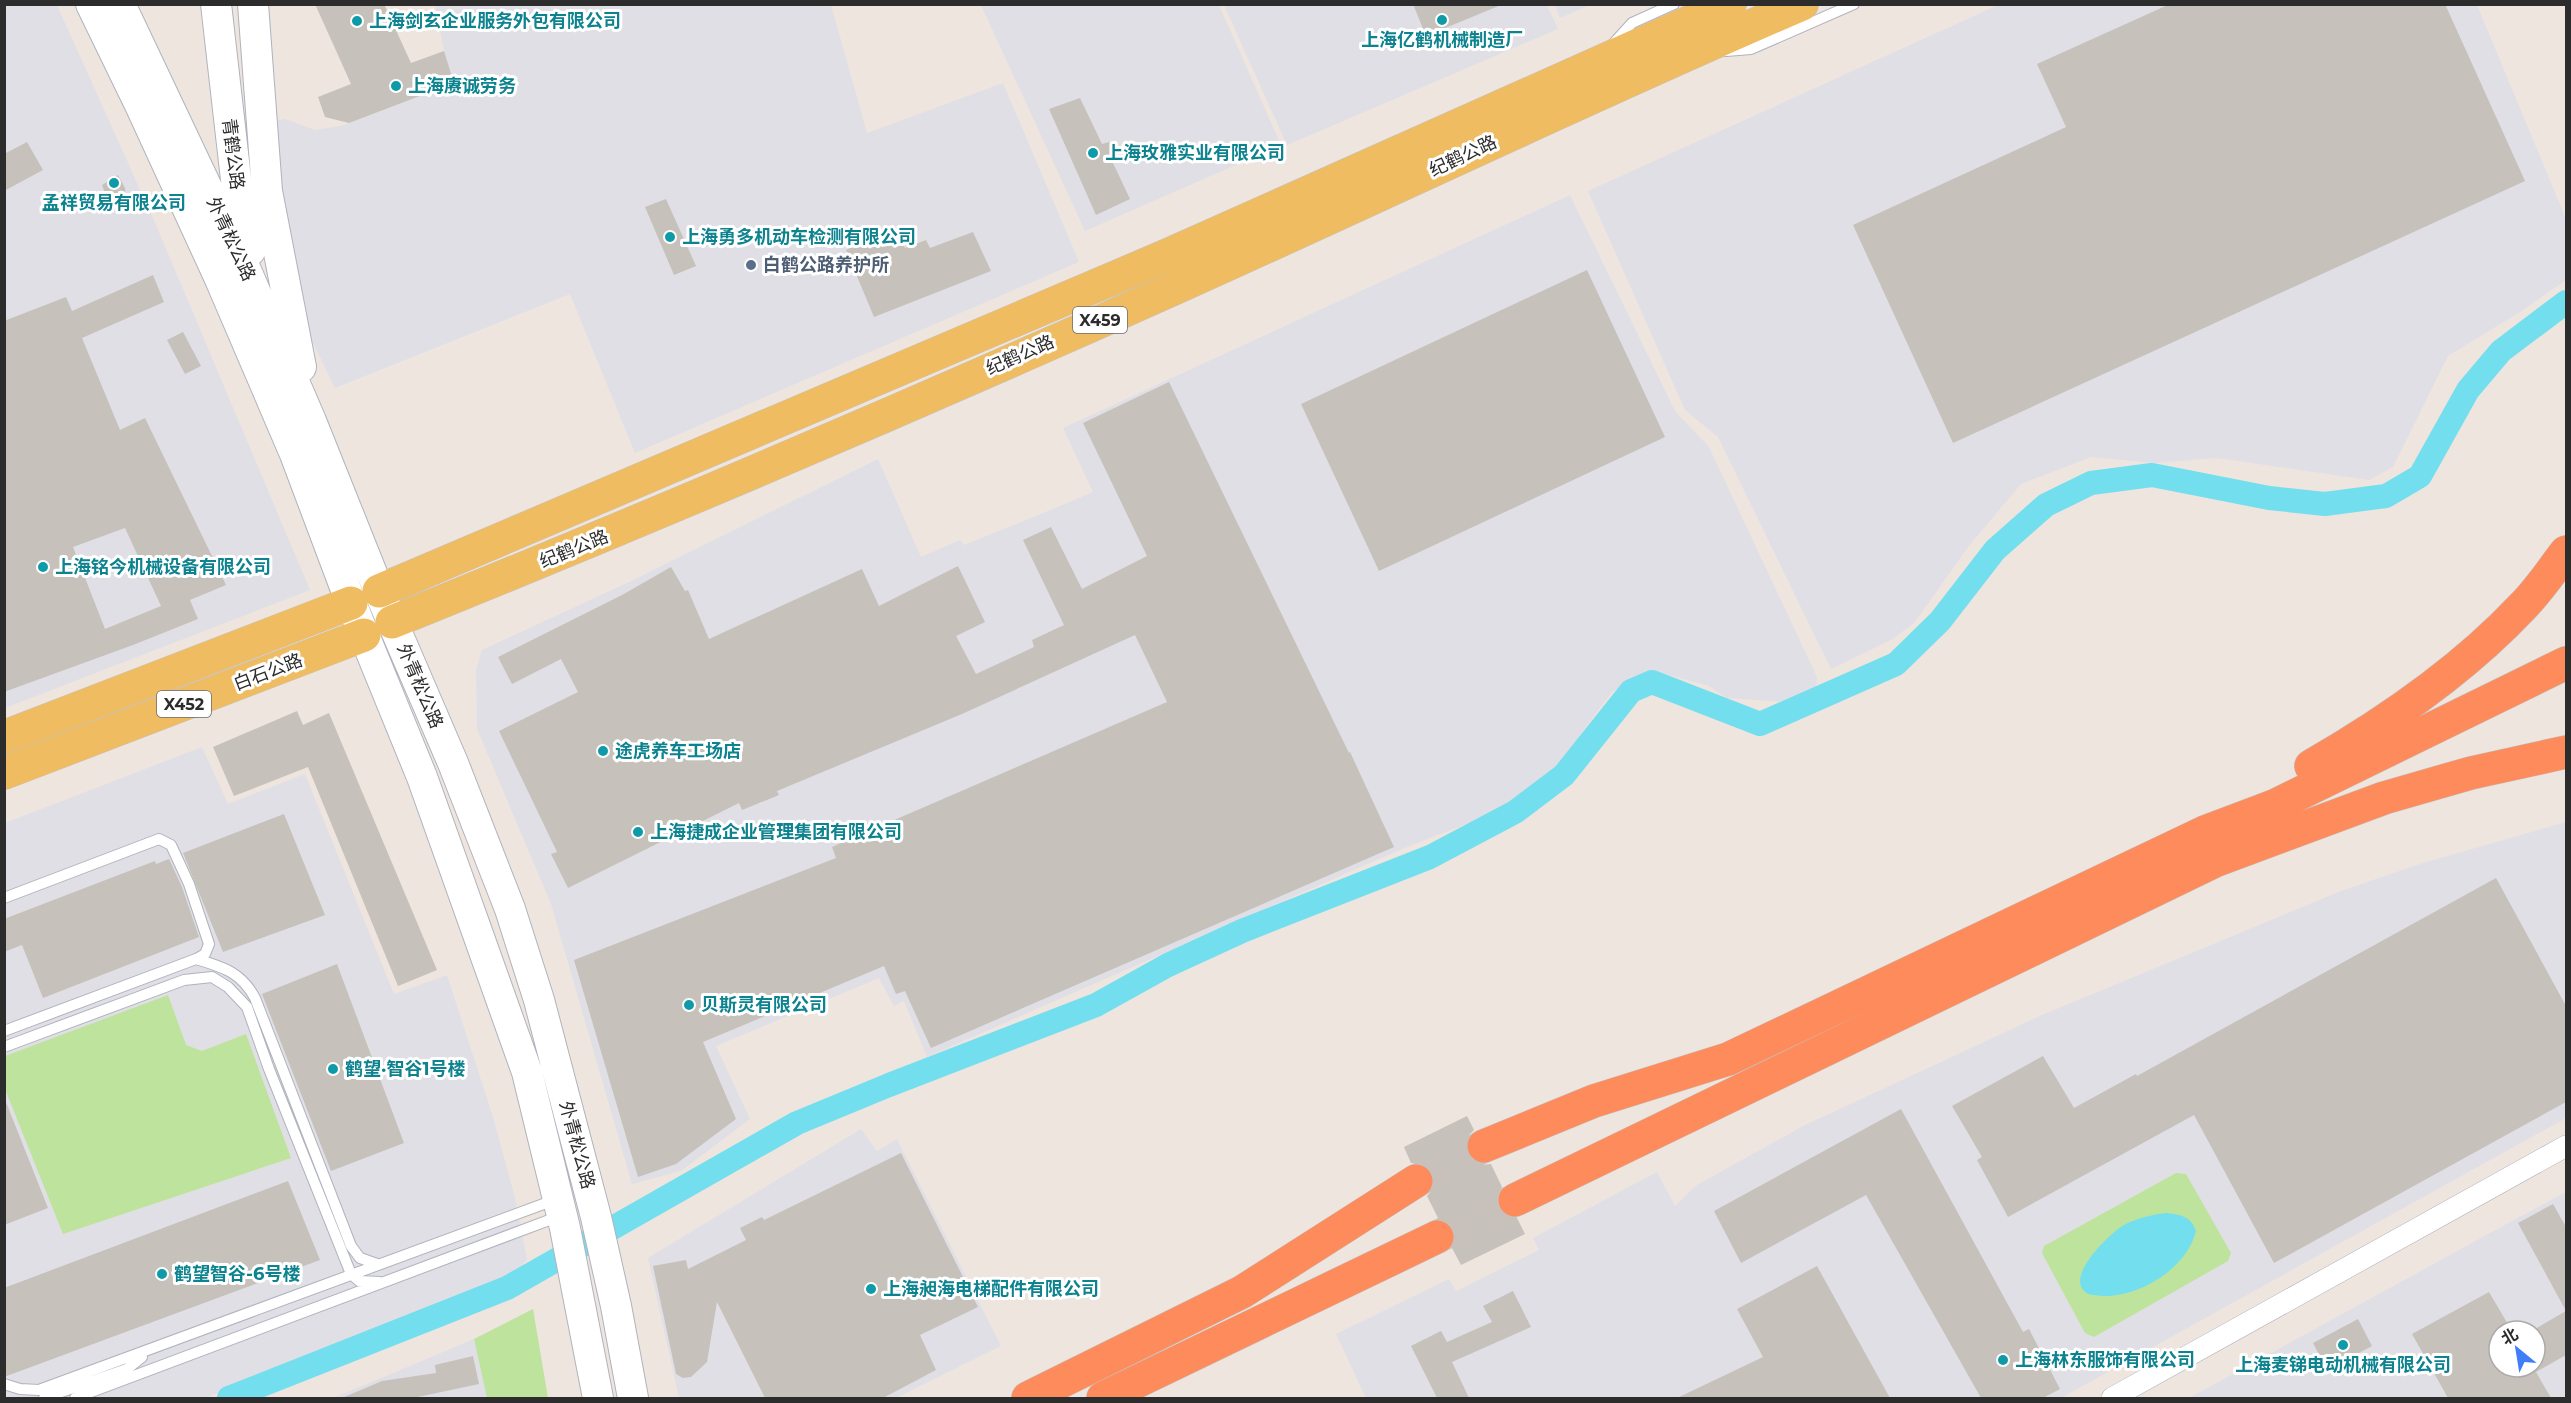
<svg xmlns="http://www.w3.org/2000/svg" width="2571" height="1403" font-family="Montserrat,'Noto Sans SC',sans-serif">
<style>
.industrial{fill:#e0dfe6;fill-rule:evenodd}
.green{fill:#bee39c}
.water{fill:#73deee}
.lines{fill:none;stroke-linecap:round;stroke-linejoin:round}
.canal{stroke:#73deee;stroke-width:24}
.building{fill:#c6c1ba;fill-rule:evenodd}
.highway-tunnel{stroke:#c7c0bb;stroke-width:33;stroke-dasharray:33 16;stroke-linecap:butt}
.lane-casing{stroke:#afb3bc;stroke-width:12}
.street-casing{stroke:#afb3bc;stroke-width:22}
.secondary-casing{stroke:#afb3bc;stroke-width:32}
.primary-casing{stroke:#c4c4c4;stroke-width:34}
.highway-casing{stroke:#c4c4c4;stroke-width:34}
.lane{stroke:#fff;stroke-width:10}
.street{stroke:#fff;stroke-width:21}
.secondary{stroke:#fff;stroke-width:30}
.primary{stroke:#f0bc62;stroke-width:33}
.highway{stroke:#fd8b5b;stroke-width:33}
.culture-dot{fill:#0f9aa8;stroke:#fff;stroke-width:2}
.service-dot{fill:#5c6f8a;stroke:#fff;stroke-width:2}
.labels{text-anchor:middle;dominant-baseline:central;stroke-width:6;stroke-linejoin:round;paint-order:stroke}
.shield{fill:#fff;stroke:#6b6b6b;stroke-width:1.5}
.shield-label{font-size:16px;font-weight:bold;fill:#2c2c2c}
.culture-label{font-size:18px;font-weight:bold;fill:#0d838f;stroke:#fff;text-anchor:start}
.street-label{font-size:18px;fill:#2c2c2c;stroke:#fff}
.service-label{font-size:18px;font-weight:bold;fill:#4e5e75;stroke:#fff;text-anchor:start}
</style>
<rect width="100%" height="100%" fill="#eee5df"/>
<path class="industrial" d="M5,5h52l99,220 154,365 -305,118z
M435,5h396l36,128 136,-50 76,179 -444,191 -65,-159 -235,94 -37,-76 -26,-191 13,-2 30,11 26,-4 113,-43 -10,-32z
M981,5h238l62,140 -196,86z
M1224,5h323l11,24 -271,116z
M1555,5h35l-30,13z
M1998,5h479l89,214v61l-46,32 -72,44 -55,111 -24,13 -152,-22 -63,5 -63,-6 -70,27 -53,63 -53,75 -22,17 -62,30 -113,-232 -33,-27 -97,-219z
M1570,195l105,216 34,36 108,230 -1,14 -32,11 -57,-4 -18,-12 -55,-15 -42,21 -27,36 -21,36 -34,30 -20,13 -108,42 -475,208 -23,-56 -10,5 -15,-28 -163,68 34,73 -69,52 -49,13 -81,-280 -74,-175 -1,-59 6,-20 147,-68 249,-123 43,98 39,-17 4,5 89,-36 40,-17 -30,-64z
M202,747l26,57 77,-30 89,220 53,-19 46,142 22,81 12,61 -11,14 -15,9 -121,45 -174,71h-201v-575z
M2566,822v296l-505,280h-695l-30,-64 113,-55 7,12 83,-41 -6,-12 124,-66 18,34 22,-21 106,-59 239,-111 299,-124 82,-28z
M861,1129l16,22 20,-12 104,207 -105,52h-217l-31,-140z
M2566,1192v206h-377l323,-177zM2499,1331h36v36h-36z
M474,1339l13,59h-154l127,-53z"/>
<path class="green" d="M168,995l18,50 16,6 44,-17 45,124 -228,76 -58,-145v-33z
M2176,1173l10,1 45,79 -3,8 -134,76 -9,-4 -43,-80 2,-7z
M533,1309l15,89h-61l-13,-59z"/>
<path class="water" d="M2166,1213c15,2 25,3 30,18 -9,37 -56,66 -93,65 -6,-1 -13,0 -18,-4 -19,-17 23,-56 37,-66 14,-8 29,-11 44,-13z"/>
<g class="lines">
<path class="canal" d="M229,1398l278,-110 290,-165 92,-38 207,-80 72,-40 74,-34 188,-74 85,-45 49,-37 67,-84 21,-9 108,42 136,-60 44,-43 55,-71 51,-45 45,-22 61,-8 117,23 56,6 61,-8 34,-20 48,-86 33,-39 65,-49"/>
</g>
<path class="building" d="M315,4h69l27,59 33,-12 10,32 -105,40 -24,-6 -7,-20 33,-13z
M1413,4h87l1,1 -75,31z
M2170,4h275l80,177 -572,262 -100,-218 213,-98 -29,-63z
M1080,98l22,46 11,-3 9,21 -9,1 17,36 -34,16 -47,-106z
M27,142l16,28 -39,21v-37z
M118,175l7,13 2,19h-17l-8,-22z
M666,199l30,67 -22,9 -29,-68z
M896,228l9,20 21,-8 4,8 43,-16 18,39 -117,46 -28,-67z
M1587,270l78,167 -286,134 -78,-167z
M153,275l11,27 -82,36 38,92 25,-12 81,167 -36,15 8,19 -65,26 -129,47v-371l62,-24 6,14zM125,528l36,78 -56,23 -32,-82z
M183,332l18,34 -16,8 -18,-34z
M1169,382l180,371 1,-1 44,95 -463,201 -26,-57 -9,3 -12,-28 -181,76 33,77 -60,45 -38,13 -64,-217 262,-102 -4,-11 335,-145 -32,-67 -173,79 -185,77 2,4 -37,15 -3,-7 -171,85 -17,-34 6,-2 -58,-121 79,-39 -17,-33 -49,25 -14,-27 124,-62 49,-28 14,24 3,-1 21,49 153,-70 17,37 79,-40 27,56 -29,14 20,38 58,-27 -2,-7 32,-15 -41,-85 28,-13 31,62 65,-33 -64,-133z
M297,711l6,14 26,-12 108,257 -39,16 -90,-219 -74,29 -21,-49z
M284,814l41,101 -102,37 -40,-99z
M169,859l13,28 17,50 -156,61 -21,-53 -18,7v-33l151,-58 1,3z
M2496,878l70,128v96l-292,161 -80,-148 -186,102 -31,-57 5,-3 -30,-51 91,-50 31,52 62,-34 1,2z
M337,964l67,179 -73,28 -69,-177z
M6,1102l42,106 -44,17v-122z
M1901,1109l122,223 6,-3 31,60 -17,9h-62l-115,-203 -125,68 -27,-52z
M1467,1116l7,14 -5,5 -3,8 1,11 6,7 9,4 9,-1 11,23 -6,11 2,10 7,8 12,2 8,16 -64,31 -9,-17 4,-10 -2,-10 -7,-7 -9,-3 -11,-22 6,-7 2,-8 -3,-10 -8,-7 -13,-1 -7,-16z
M901,1153l77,154 -58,28 16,35 -53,28h-118l-48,-96 -10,60 -16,15 -8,1 -7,-4 -23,-108 33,-6 2,9 58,-29 -6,-12 22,-11 2,3z
M288,1181l32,79 -316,117v-89z
M2553,1204l13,23v84l-48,-88z
M1817,1266l73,132h-213l86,-41 -26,-48z
M1513,1291l18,36 -79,35 17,36h-32l-26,-52 30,-15 6,11 45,-20 -9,-16z
M2489,1292l23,39h-13v36h35l1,3v-41l31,-18v44l-30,17 15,26h-103l-36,-64z
M2358,1319l14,27 -45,24 -14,-27z
M473,1356l6,28 -66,14h-71l40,-17 54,-8 -1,-8z"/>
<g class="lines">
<path class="highway-tunnel" d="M1416,1181l68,-35
M1437,1237l78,-37"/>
<g class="lane-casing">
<path id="lane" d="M1613,44l19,-21 42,-19
M1726,51l25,-2 103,-45
M4,898l155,-59 12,6 18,39 20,60 -4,10 -9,5 -192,72
M196,959c27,8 45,13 59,39l96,248 9,12 17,6
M4,1047l180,-67 28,-3 16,10 19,20 22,62 82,205 8,7 21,1
M4,1384l16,5 19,1 518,-191
M44,1398l83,-29 15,-12
M75,1398l485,-182"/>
</g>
<g class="street-casing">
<path id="street" d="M2112,1398l454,-252"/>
</g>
<g class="secondary-casing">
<path id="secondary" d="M91,4l50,103 79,172 75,175 56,149 71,174 105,295 38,156 33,170
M120,4l125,264 66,153 68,170 74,172 57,146 29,91 57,217 20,89 17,92
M216,4l22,193 12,54
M253,4l14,187 34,176"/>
</g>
<g class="primary-casing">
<path id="primary" d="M379,591l789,-336 562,-251
M392,622c265,-107 529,-220 790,-337 207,-93 411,-191 620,-281
M4,737l347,-134
M4,773l360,-138"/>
</g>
<g class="highway-casing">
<path id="highway" d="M2311,766c75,-43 152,-96 212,-160 16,-16 29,-36 43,-54
M1484,1146l110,-45 134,-42 477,-227 69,-26 292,-143
M1515,1200l702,-340 167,-62 87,-25 95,-21
M1028,1398l214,-106 174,-111
M1103,1398l334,-161"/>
</g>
<use href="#lane" class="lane"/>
<use href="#street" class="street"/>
<use href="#secondary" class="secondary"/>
<use href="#primary" class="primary"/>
<use href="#highway" class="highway"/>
</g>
<g class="culture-dot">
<circle cx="1442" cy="20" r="6"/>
<circle cx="357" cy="21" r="6"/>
<circle cx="396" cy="86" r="6"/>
<circle cx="1093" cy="153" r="6"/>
<circle cx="114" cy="183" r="6"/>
<circle cx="670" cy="237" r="6"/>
<circle cx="43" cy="567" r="6"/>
<circle cx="603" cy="751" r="6"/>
<circle cx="638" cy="832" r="6"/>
<circle cx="689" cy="1005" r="6"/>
<circle cx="333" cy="1069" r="6"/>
<circle cx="162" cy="1274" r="6"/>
<circle cx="871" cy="1289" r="6"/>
<circle cx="2343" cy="1345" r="6"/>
<circle cx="2003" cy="1360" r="6"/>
</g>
<circle class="service-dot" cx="751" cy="265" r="6"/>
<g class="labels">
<g class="shield">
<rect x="1073" y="307" width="54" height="26" rx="4.5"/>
<rect x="157" y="691" width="54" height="26" rx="4.5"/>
</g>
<g class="shield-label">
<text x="1100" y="320">X459</text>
<text x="184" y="704">X452</text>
</g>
<g class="culture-label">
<text x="369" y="21">上海剑玄企业服务外包有限公司</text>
<text x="1442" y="40" text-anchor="middle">上海亿鹤机械制造厂</text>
<text x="408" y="86">上海赓诚劳务</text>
<text x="1105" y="153">上海玫雅实业有限公司</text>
<text x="114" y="203" text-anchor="middle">孟祥贸易有限公司</text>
<text x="682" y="237">上海勇多机动车检测有限公司</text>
<text x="55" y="567">上海铭今机械设备有限公司</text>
<text x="615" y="751">途虎养车工场店</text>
<text x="650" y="832">上海捷成企业管理集团有限公司</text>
<text x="701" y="1005">贝斯灵有限公司</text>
<text x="345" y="1069">鹤望·智谷1号楼</text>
<text x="174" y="1274">鹤望智谷-6号楼</text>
<text x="883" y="1289">上海昶海电梯配件有限公司</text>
<text x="2015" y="1360">上海林东服饰有限公司</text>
<text x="2343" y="1365" text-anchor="middle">上海麦锑电动机械有限公司</text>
</g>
<g class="street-label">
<text transform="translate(233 154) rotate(83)">青鹤公路</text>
<text transform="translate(1463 156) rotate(-25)">纪鹤公路</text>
<text transform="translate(231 239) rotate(65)">外青松公路</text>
<text transform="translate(1020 355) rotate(-24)">纪鹤公路</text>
<text transform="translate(574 549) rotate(-22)">纪鹤公路</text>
<text transform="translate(268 672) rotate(-21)">白石公路</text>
<text transform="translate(420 686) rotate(67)">外青松公路</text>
<text transform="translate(577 1145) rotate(75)">外青松公路</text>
</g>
<g class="service-label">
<text x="763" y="265">白鹤公路养护所</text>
</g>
</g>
<rect width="2571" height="1403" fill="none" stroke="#2c2c2c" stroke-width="12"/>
<g transform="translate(2517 1349) rotate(330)"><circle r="28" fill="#ffffff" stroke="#ababab" stroke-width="1.5"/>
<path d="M0-4.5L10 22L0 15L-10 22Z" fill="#417cf9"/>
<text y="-9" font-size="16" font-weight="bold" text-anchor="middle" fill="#2c2c2c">北</text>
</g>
</svg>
